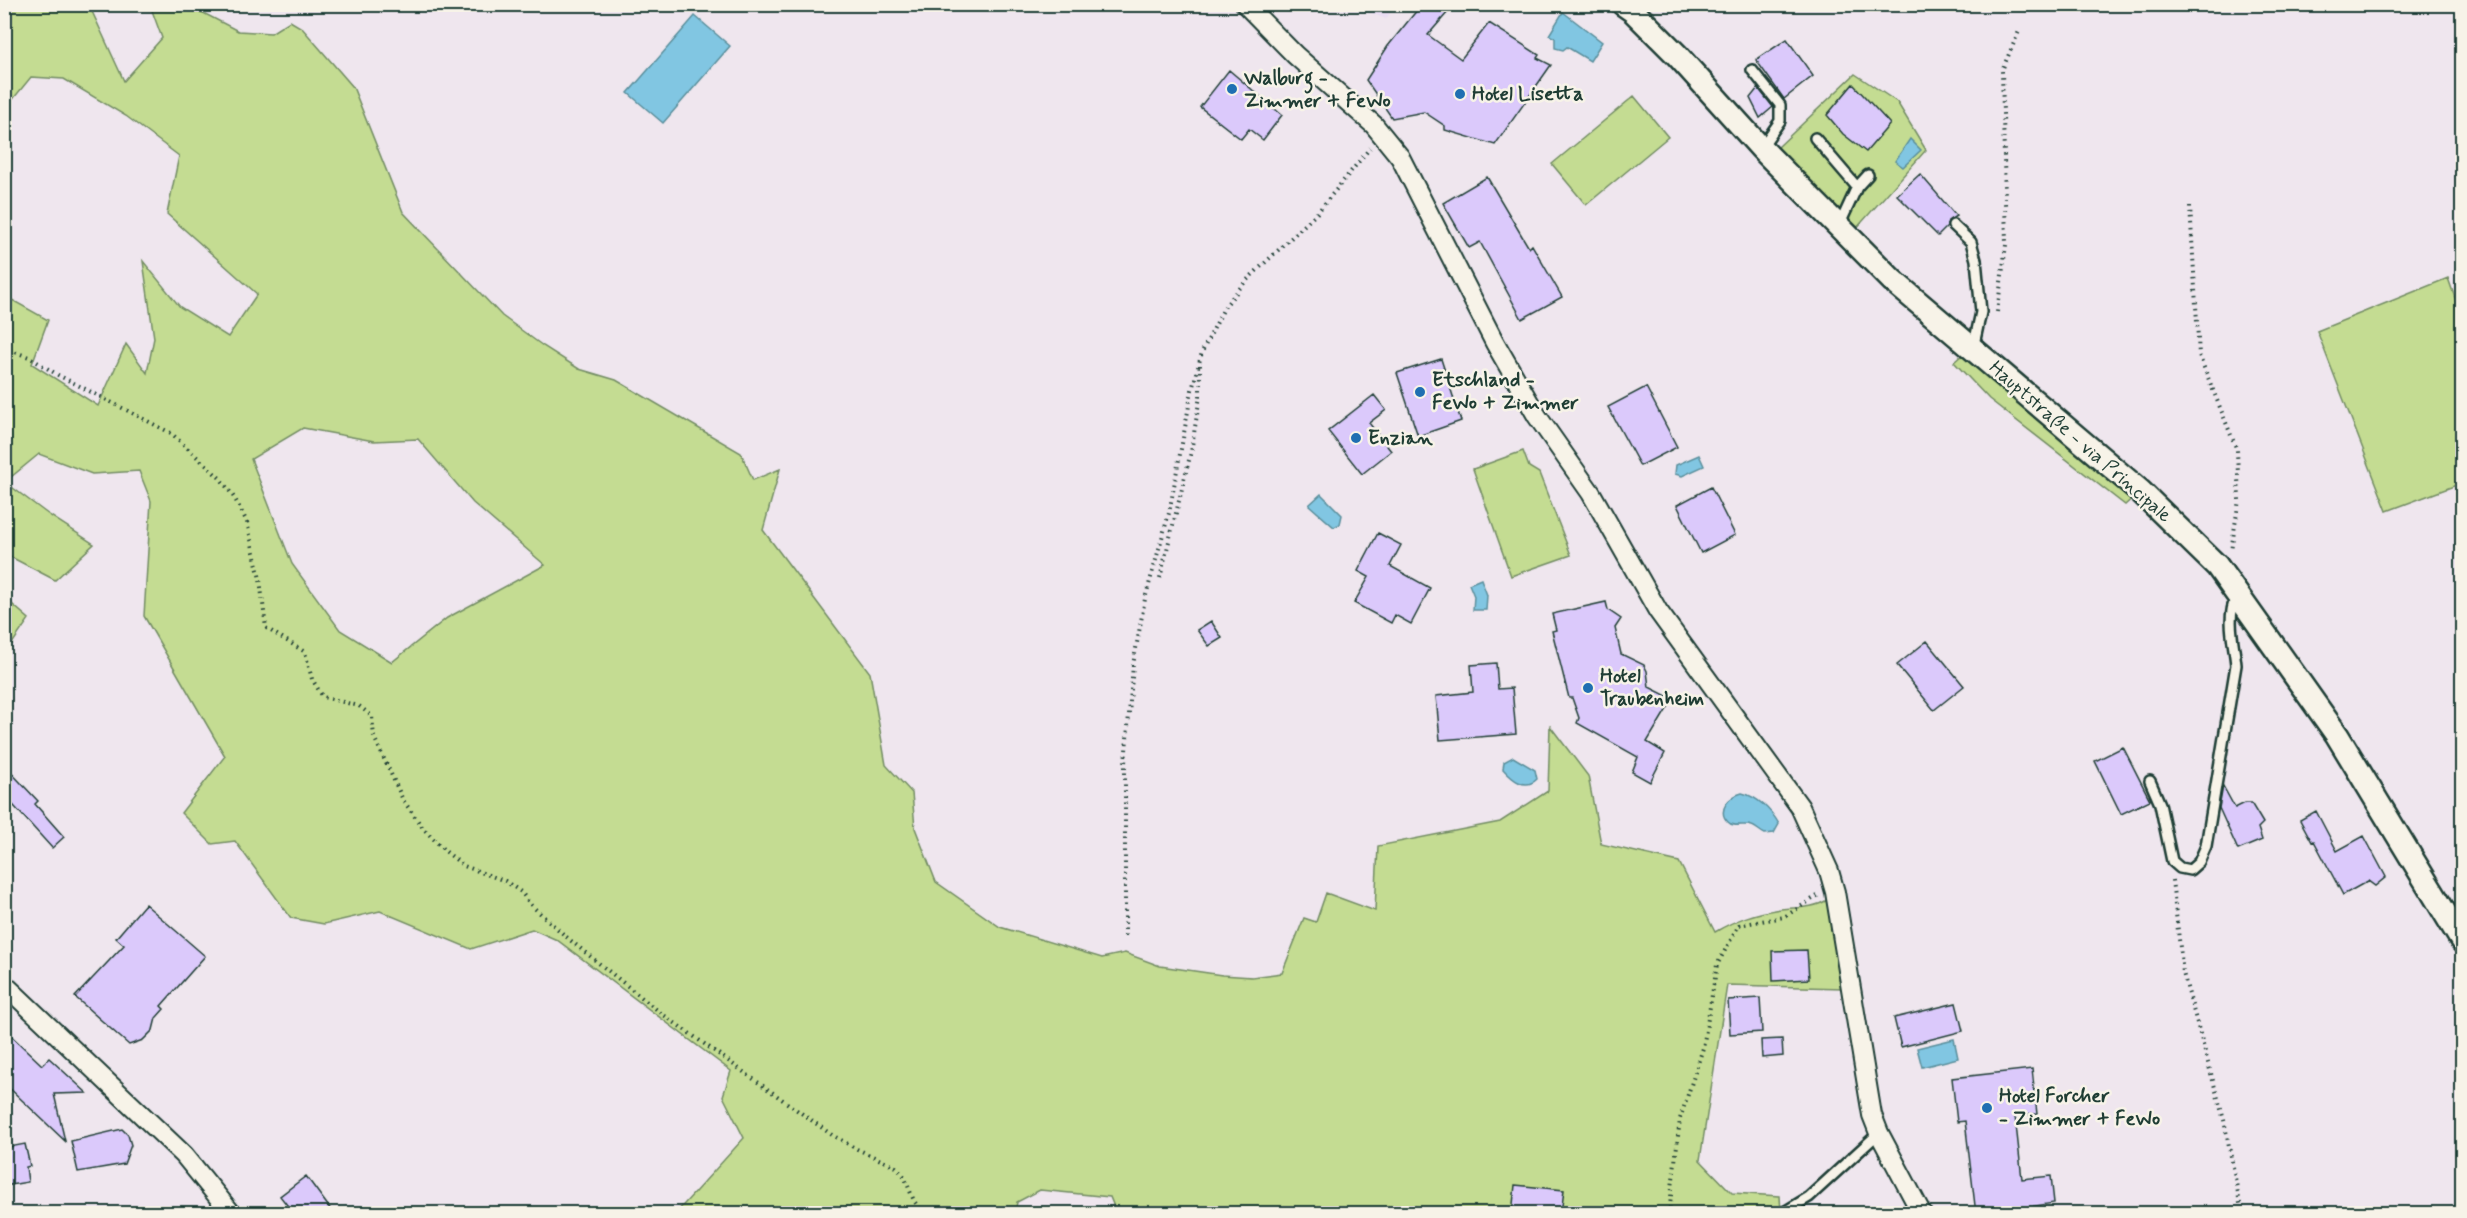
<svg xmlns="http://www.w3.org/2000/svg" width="2467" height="1218" font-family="Mynerve,sans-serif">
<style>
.built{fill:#e9ddf2}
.green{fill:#c4dc92;stroke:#728c63;stroke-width:1.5;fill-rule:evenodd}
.water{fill:#81c6e2;stroke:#5a8f9c;stroke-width:1.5}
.building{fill:#dbc9fb;stroke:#1f3d34;stroke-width:1.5}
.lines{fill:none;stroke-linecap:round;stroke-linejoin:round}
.service-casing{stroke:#1f3d34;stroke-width:14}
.minor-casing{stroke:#1f3d34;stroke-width:22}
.tertiary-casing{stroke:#1f3d34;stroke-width:27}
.path{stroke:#1f3d34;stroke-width:4;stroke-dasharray:1.5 4.5;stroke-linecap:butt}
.service{stroke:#f7f3e8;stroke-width:9}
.minor{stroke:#f7f3e8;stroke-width:18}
.tertiary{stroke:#f7f3e8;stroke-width:22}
.poi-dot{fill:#1f6fb2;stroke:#f7f3e8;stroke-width:2}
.labels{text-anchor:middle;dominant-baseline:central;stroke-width:5;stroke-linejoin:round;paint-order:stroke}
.poi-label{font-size:20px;font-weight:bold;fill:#1f3d34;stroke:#f7f3e8;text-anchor:start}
.street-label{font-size:20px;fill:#1f3d34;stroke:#f7f3e8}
</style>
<rect width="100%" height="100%" fill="#efe6ee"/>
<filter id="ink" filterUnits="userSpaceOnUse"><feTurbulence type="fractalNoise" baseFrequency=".0167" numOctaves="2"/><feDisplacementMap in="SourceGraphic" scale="12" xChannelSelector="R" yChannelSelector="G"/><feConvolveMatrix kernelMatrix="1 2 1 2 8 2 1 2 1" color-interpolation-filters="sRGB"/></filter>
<g filter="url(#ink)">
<path class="built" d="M1351,5l45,-1v1l-10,14z"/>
<path class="green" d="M5,5h84l35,76 38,-43 -12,-33h38l50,26 33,2 19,-12 12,7 51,59 50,125 99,104 41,30 36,23 37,11 125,73 12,27 27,-11 -17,61 107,143 16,92 26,28 3,35 21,54 64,45 102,31 23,-5 35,13 62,9 30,2 30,-4 22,-55 12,4 10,-29 49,18 3,-65 122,-24 48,-31 2,-65 38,50 13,68 78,18 36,70c22,-13 40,-19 66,-23 15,-2 32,0 46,-9l16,88 -116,-3 -27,175 32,33 48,3 1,17 -664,1 -7,-17 -70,-7 -23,12 -2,11h-339l68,-75 -21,-42 8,-25 -174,-131 -25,-11 -61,20 -91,-38 -56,13 -33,-6 -56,-77 -23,3 -31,-31 44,-57 -81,-140 7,-115 -12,-30 -47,3 -53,-20 -34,28 44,33 45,29 -39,36 -50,-26v-258l43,24 -16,44 66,42 28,-62 21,29 7,-35 -11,-77 37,46 48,30 29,-43 -90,-80 12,-58 -53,-40 -62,-37 -33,-2 -26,32zM303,428l71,13 44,-2 55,64 72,62 -98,53 -55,44 -52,-32 -48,-66 -41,-105z
M1855,74l42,28 29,48 -71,80 -78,-82z
M1634,96l34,41 -82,68 -34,-41z
M2448,278l14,40v165l-75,28 -70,-180z
M1963,354l177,137 -15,14 -136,-106 -35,-37z
M1523,451l6,16 10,6 32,82 -60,21 -38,-107z
M5,598l24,21 -24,35z"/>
<path class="water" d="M1563,12l39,30 -12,19 -23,-14 -4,3 -8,-2v-10l-6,-3z
M695,16l35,30 -67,77 -35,-30z
M1910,139l11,11 -18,17 -8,-6z
M1699,455l5,11 -22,10 -7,-2 1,-9z
M1321,494l21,21 -2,9 -6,3 -25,-22z
M1481,579l6,16 -1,15h-13l1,-14 -5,-12z
M1513,757l22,13 2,9c-12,12 -25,0 -34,-10l1,-7z
M1742,793c16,4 29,17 37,31l-5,9 -9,1c-5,-2 -9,-7 -13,-8 -7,-3 -19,2 -24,-4 -12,-12 2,-26 14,-29z
M1954,1039l4,19 -36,9 -5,-19z"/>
<path class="building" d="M1422,4h33l-27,31 33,24 28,-36 50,32 -2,3 14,7 -56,80 -50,-15v-4l-21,-14 -32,6 -26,-38 22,-34z
M1787,39l26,37 -29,23 -28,-39z
M1229,70l53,45 -19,25 -14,-11 -8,10 -41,-32z
M1853,84l37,40 -24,28 -23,-18 -16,-19z
M1758,88l15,19 -13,11 -10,-20z
M1920,174l36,42 -8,5 -1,6 -9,9 -41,-41z
M1487,177l42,71 3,-3 30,52 -40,22 -42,-77 -11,6 -26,-45z
M1441,359l20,62 -43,15 -21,-63z
M1646,387l31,60 -37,19 -32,-59z
M1374,395l12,15 -17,13 22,28 -29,23 -34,-43z
M1711,487l24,48 -34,18 -24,-48z
M1378,533l23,12 -11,21 40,22 -19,36 -16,-9 -4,8 -37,-20 15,-26 -11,-6z
M1606,602l2,8 13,9 -6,9 6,26 23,11 3,6 2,16 24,12 -26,43 18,11 -15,29 -18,-10 6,-15 -61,-34 2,-5 -7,-20h-3l-17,-67 4,-1 -4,-16z
M1211,621l11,17 -13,8 -12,-16z
M1927,641l37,45 -30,24 -37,-45z
M1496,663l2,26 14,-1 4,46 -76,6 -4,-44 37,-4 -2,-27z
M2123,747l27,53 -29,14 -26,-53z
M4,765l34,36 -3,3 29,33 -12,11 -48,-53z
M2223,786l12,22 10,-5h6l12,20 -5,5 4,12 -24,10 -19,-42z
M2316,811l21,40 27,-15 22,41 -11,9 -7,-5 -25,14 -29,-54 -2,1 -12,-22z
M145,904l60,52 -44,50 3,3 -8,9 -3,12 -10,10 -14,5 -54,-48 49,-52 -8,-7z
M1807,950l2,29 -36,2 -1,-30z
M1760,998l2,34 -32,2 -2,-34z
M1956,1003l7,28 -62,16 -7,-29z
M4,1029l38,36 7,-7 38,35 -33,1 11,47 -61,-58z
M1782,1039l1,17 -21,2 -1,-18z
M2032,1069l5,45 -22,2 7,63 29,-3 3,27 -36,6 1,5h-43l-11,-93 -8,1 -5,-44z
M122,1129l6,6 3,10 -7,19 -46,8 -7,-31z
M25,1144l5,22 -4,1 2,15 -24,4v-38z
M306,1176l28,38h-40l-14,-18z
M1515,1185l49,5 -3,24h-49z"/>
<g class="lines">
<g class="service-casing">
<path id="service" d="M1752,70l28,35v16l-19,27
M1815,138l42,49
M1953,225l18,17 5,18 5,52 -8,37
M1839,226l18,-39 11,-12
M2150,781l10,23 12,57 8,7 10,2 9,-8 7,-16 30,-181c-2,-23 -10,-46 0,-68
M1781,1214l28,-17 70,-64"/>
</g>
<g class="minor-casing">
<path id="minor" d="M1245,4l50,51 79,70 26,32 95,186 42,73 54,77 67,118 142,196 29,64 6,21 37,223 7,18 43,81
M4,984l180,171 48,59"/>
</g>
<g class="tertiary-casing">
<path id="tertiary" d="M1623,4l10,7 44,44 84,93 132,133 247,210 77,75 120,169 125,206"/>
</g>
<path class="path" d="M2190,206l9,149 38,95 2,50 -8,51
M1997,312l9,-67 -4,-175 18,-41
M4,348l25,9 29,18 113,58 50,46 14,20 12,23 13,57 6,49 39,24 7,27 11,18 36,9 13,10 2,21 29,63 20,28 22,23 19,15 41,15 16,11 10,13 39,35 91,73 171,122 25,14 39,18 8,9 10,25 10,13
M1160,578l31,-126 9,-56v-32
M2172,880l11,93 41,147 18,94
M1125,936v-173l8,-98 12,-66 24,-86 23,-123 10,-38 23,-46 21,-25 71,-68 53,-65
M1669,1214l11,-95 23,-71 14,-83 22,-40 45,-8 35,-22"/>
<use href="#service" class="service"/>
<use href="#minor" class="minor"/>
<use href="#tertiary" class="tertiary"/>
</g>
</g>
<g class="poi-dot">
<circle cx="1232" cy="89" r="6"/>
<circle cx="1460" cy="94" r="6"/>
<circle cx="1420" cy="392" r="6"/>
<circle cx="1356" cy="438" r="6"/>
<circle cx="1588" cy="688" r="6"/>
<circle cx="1987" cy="1108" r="6"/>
</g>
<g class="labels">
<g class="poi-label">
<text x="1244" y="78">Walburg -<tspan x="1244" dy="23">Zimmer + FeWo</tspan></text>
<text x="1472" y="94">Hotel Lisetta</text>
<text x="1432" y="380">Etschland -<tspan x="1432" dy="23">FeWo + Zimmer</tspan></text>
<text x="1368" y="438">Enzian</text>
<text x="1600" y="676">Hotel<tspan x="1600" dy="23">Traubenheim</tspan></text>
<text x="1999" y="1096">Hotel Forcher<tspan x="1999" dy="23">- Zimmer + FeWo</tspan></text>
</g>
<g class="street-label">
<text transform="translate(2080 442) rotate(41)">Hauptstraße - via Principale</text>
</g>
</g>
<rect width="2467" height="1218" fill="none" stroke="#f7f3e8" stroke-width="24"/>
<rect x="12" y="12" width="2443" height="1194" fill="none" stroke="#1f3d34" stroke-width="2" filter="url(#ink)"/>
</svg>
